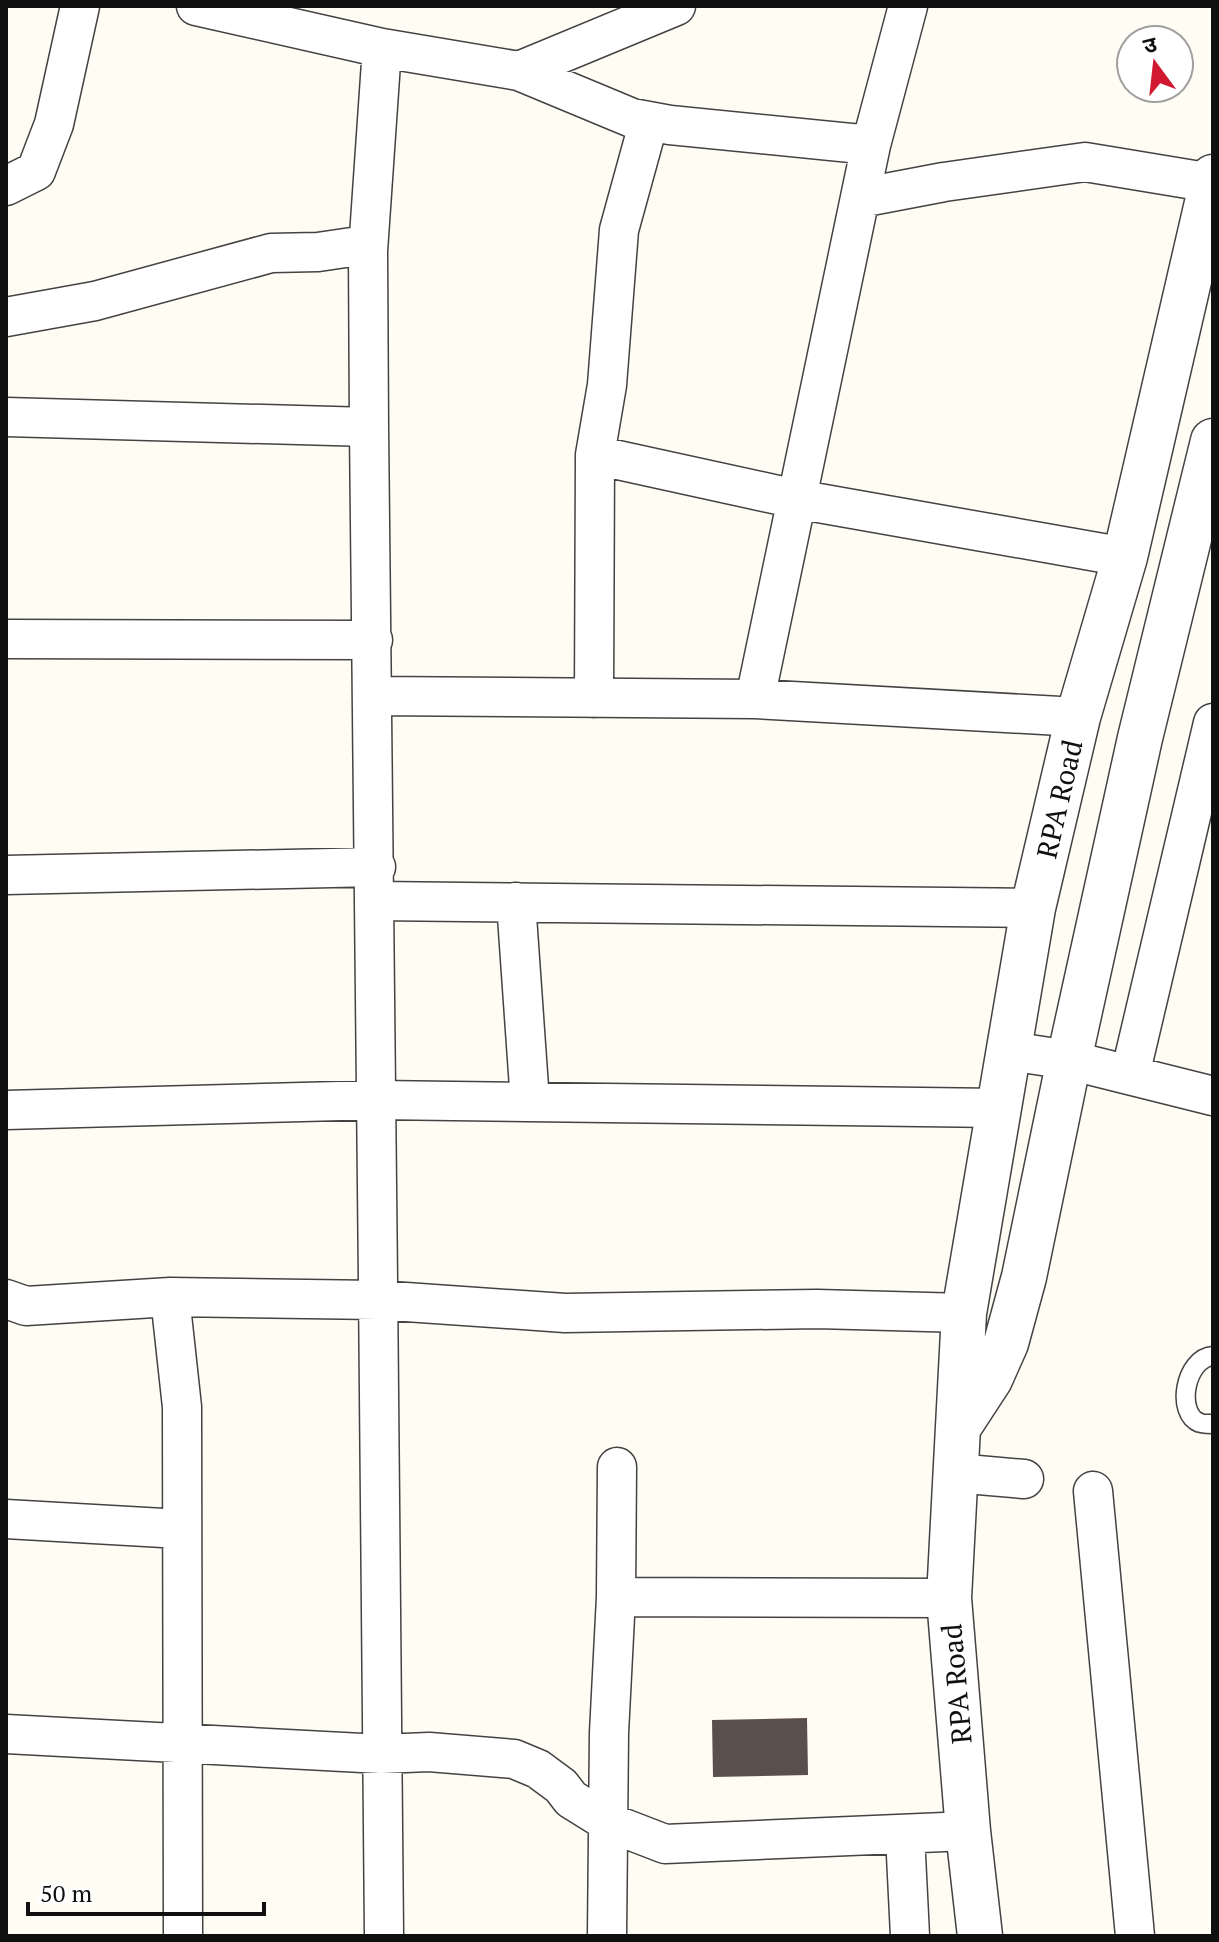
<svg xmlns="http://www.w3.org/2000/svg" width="1219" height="1942" font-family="'PT Serif','Noto Sans Devanagari',serif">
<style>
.building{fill:#5a4f4b}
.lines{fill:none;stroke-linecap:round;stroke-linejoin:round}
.service-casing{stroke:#434343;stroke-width:21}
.minor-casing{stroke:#434343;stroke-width:41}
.tertiary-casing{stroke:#434343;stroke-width:47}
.service{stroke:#fff;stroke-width:18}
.minor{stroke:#fff;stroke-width:38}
.tertiary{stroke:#fff;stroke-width:44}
.labels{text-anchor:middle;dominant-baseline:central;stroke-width:8;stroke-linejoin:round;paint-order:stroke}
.street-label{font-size:28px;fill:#101010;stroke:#fff}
</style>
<rect width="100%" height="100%" fill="#fffcf3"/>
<path class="building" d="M807,1718l1,57 -95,2 -1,-57z"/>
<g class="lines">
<g class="service-casing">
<path id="service" d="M1213,1356c-28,2 -38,58 -13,67 1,1 11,1 13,1"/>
</g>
<g class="minor-casing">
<path id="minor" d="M196,6l186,42 -14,203 1,176
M382,48l137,23 113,47 38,7 201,20
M519,71l157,-65
M6,186l30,-15 18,-47 26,-118
M860,198l84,-16 141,-20 127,21
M6,317l89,-16 176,-48 47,-1 34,-5 16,4
M6,417l363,10c9,503 8,1006 15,1509
M595,455l12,-70 12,-155 30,-109
M6,639l367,1
M374,696l381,3 116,-554 37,-139
M594,698l1,-243 201,44 329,58
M755,699l323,18
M6,875l370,-8
M376,901l657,7
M516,902l14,200
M1009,1051l60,9 144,36
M1130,1075l83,-352
M6,1110l372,-10 622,8
M170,1297l12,110 1,529
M6,1299l20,7 144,-9 207,3 188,13 252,-4 147,4
M955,1473l69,6
M1093,1491l42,445
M6,1519l175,10
M616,1597l1,-130
M6,1734l375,20 48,-2 85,7 24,10 23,17 10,13 37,23 57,22 303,-13
M905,1835l5,101
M607,1936l2,-203 7,-136 333,1"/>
</g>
<g class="tertiary-casing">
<path id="tertiary" d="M958,1428l32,-49 16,-36 18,-66 45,-217 71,-322 73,-297
M980,1936l-12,-105 -19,-233 15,-285 69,-405 45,-191 47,-160 88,-380"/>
</g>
<use href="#service" class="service"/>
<use href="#minor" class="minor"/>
<use href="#tertiary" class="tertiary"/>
</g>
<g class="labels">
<g class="street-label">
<text transform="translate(1059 799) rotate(-77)">RPA Road</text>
<text transform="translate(956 1684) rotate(-95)">RPA Road</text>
</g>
</g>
<rect width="1219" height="1942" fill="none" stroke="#101010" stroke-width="16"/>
<g transform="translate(1155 64) rotate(345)"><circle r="38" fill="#ffffff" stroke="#9f9f9f" stroke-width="2"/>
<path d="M0-6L14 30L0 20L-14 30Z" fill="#d01831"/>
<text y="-12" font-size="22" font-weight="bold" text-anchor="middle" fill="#101010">उ</text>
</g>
<path d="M28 1902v12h236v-12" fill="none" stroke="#101010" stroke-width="4"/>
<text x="40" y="1902" font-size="24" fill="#101010" stroke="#ffffff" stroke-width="6" paint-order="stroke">50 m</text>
</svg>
